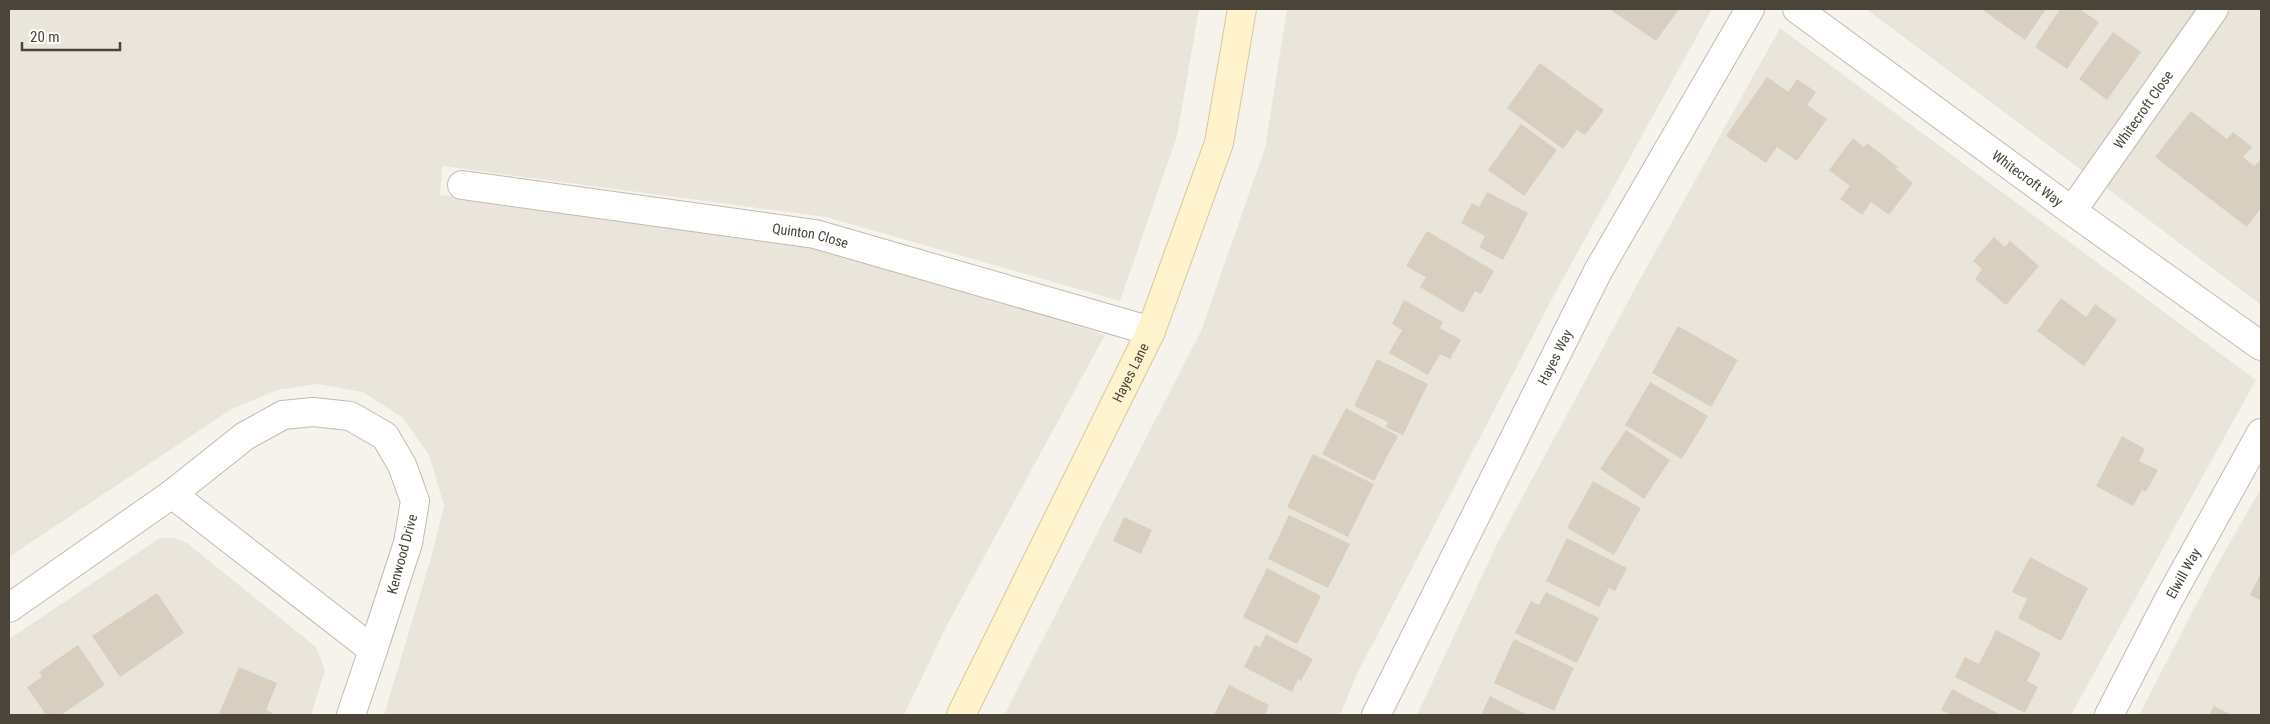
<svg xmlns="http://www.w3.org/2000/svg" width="2270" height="724" font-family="'Roboto Condensed',sans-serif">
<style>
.residential{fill:#eae5da}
.building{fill:#d8cfc1}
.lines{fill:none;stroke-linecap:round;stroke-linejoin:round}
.minor-casing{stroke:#c2bbae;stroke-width:30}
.secondary-casing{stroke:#d6c79b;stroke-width:30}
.minor{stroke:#fff;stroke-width:28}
.secondary{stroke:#fff3cd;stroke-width:28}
.labels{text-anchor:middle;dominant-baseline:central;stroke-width:4.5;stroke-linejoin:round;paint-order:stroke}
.street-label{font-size:14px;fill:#4b4439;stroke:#fff}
</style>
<rect width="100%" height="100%" fill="#f6f3ec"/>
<path class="residential" d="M9,9h1190l-22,127 -57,165 -294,-84 -384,-51 -2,29 382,51 283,89 -158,290 -43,90h-520l49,-164 11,-46 -15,-50 -26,-37 -40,-26 -46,-8 -40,6 -47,20 -221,147z
M1287,9h425l-159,288 -197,379 -16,39h-336l197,-384 64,-183z
M1866,9h332l-115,162z
M2231,9h30v296l-157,-119z
M1780,28l476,352 -185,335h-654l80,-171 141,-261z
M2261,488v227h-122l73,-141z
M160,538h14l13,5 129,104 9,23 -14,45h-302v-76z"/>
<path class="building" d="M1609,9h70l-23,32z
M1986,9h60l-21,31 -41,-29z
M2060,9h19l20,13 -32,47 -32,-22z
M2113,32l28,20 -34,48 -28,-21z
M1540,63l64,47 -19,25 -8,-5 -14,19 -56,-41z
M1767,77l21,15 9,-13 19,13 -9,13 20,14 -30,42 -20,-14 -11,16 -40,-27z
M2191,111l36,28 6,-7 19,15 -9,10 11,9 7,-6v48l-14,19 -92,-70z
M1521,124l36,26 -33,46 -36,-26z
M1853,138l11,9 3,-4 31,24 -2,2 17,14 -24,32 -18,-13 -9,13 -22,-16 10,-13 -21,-16z
M1487,192l41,21 -25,47 -24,-13 6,-11 -24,-13 11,-20 7,4z
M1427,231l67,40 -13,23 -6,-3 -12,22 -43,-26 6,-10 -20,-11z
M1994,237l11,10 5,-6 29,25 -33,39 -31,-26 7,-10 -9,-8z
M2061,298l25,19 9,-13 22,16 -33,46 -47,-35z
M1404,300l39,22 -3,6 21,12 -11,19 -10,-5 -12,21 -39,-22 13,-23 -10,-6z
M1678,326l60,34 -27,47 -59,-34z
M1377,359l51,25 -25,51 -18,-8 3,-5 -34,-16z
M1650,382l58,34 -26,43 -57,-34z
M1346,408l52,28 -24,45 -52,-27z
M1626,430l44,30 -26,39 -44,-30z
M2122,436l23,13 -6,12 19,9 -12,22 -4,-2 -9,16 -37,-20z
M1313,454l61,30 -26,53 -61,-30z
M1593,481l48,27 -27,47 -47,-27z
M1289,515l61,29 -22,44 -60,-29z
M1124,517l28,13 -11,24 -28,-13z
M1567,538l60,30 -12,23 -6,-3 -10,19 -53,-26z
M2030,557l58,31 -27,53 -43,-23 9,-19 -15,-7z
M1267,568l54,28 -24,48 -54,-27z
M2261,573v28l-11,-6z
M1546,592l53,26 -22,45 -62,-30 16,-32 8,4z
M157,593l27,40 -64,44 -28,-41z
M1996,630l45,23 -14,28 11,6 -13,26 -70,-36 10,-20 14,7z
M1266,634l47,25 -12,22 -3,-2 -6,13 -48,-25 11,-22 5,2z
M1514,639l60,29 -20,43 -60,-28z
M78,645l27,40 -44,30h-15l-19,-28 15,-10 -3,-5z
M239,667l38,16 -11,27 7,3v2l-54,-1z
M1229,685l40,20 -4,10h-51z
M1952,689l49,26h-50l-10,-5z
M1490,696l38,19h-47z
M2214,706l18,9h-23z"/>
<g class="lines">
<g class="minor-casing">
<g id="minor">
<path id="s1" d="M1797,9l275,202 189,135"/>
<path id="s2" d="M462,185l353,49 336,97"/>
<path id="s3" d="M2072,211l142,-202"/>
<path d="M172,494l73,-58 38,-21 30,-3 37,4 35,20 17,29 13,36 -7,42 -35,107"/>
<path d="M9,608l163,-114 201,156 -22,65"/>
<path id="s4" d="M1376,715l222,-444 152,-262"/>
<path id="s5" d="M2109,715l60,-116 92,-166"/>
</g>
</g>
<g class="secondary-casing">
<g id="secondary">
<path id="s6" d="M961,715l190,-384 68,-188 23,-134"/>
</g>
</g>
<use href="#minor" class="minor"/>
<use href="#secondary" class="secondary"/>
</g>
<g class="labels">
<g class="street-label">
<text stroke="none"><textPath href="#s3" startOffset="124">Whitecroft Close</textPath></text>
<text stroke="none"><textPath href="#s1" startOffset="286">Whitecroft Way</textPath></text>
<text stroke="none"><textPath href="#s2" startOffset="352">Quinton Close</textPath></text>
<text stroke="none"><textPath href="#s4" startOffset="400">Hayes Way</textPath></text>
<text stroke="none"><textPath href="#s6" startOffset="382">Hayes Lane</textPath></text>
<text transform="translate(402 554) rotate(-75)">Kenwood Drive</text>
<text stroke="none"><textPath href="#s5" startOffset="160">Elwill Way</textPath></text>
</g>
</g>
<rect width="2270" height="724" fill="none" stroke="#4b4439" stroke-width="20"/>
<path d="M22 42v8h98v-8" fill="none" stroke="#4b4439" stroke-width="2.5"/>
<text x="30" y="42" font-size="15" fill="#4b4439" stroke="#ffffff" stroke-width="4" paint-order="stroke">20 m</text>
</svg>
